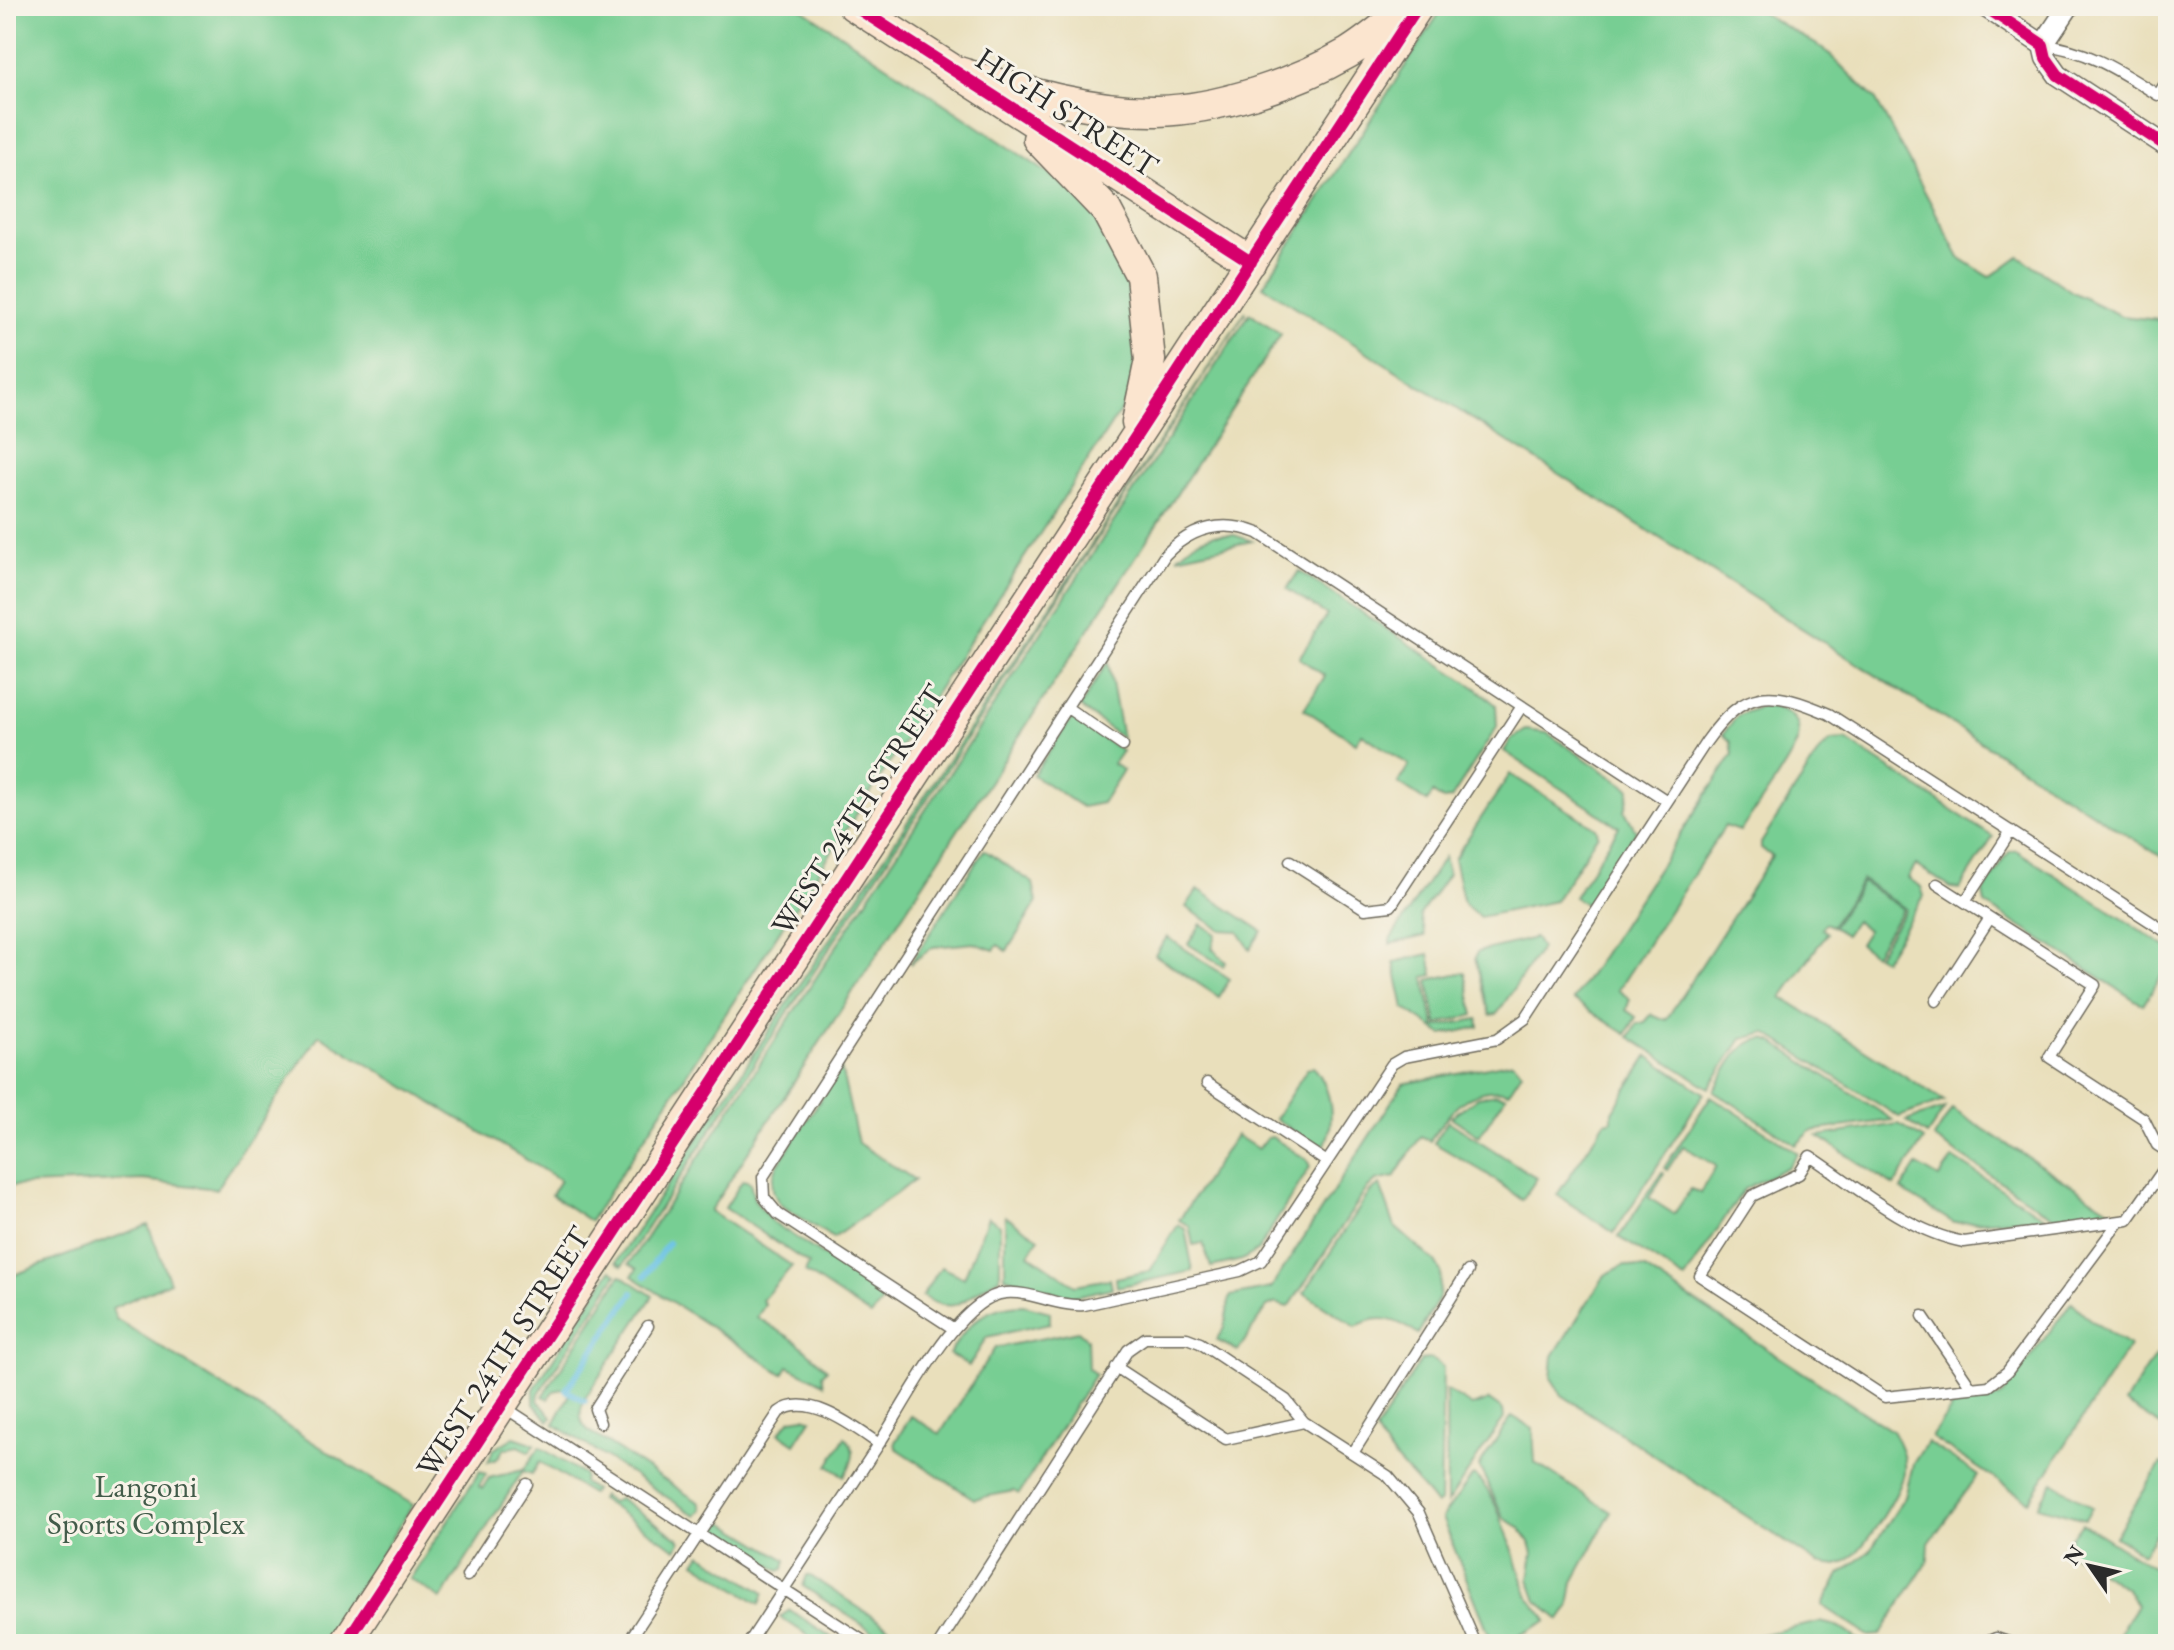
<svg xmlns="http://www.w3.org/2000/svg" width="2174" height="1650" font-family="'EB Garamond',serif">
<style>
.green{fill:#77ce93;stroke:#517c5f;stroke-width:2}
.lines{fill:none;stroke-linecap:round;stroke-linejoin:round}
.stream{stroke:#66c1e4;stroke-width:6}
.lane-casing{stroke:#6e6a5d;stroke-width:13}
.street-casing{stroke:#6e6a5d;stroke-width:23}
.secondary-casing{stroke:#6e6a5d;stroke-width:33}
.lane{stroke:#fff;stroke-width:10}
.street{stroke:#fff;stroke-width:20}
.secondary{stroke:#fbe5cf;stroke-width:30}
.cycleway-casing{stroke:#f7f3e8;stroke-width:17}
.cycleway{stroke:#d6006c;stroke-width:12}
.labels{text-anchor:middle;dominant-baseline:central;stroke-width:6;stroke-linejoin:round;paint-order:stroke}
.street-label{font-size:32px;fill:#2b2b2b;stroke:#f7f3e8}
.park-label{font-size:32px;fill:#425c4a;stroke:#f7f3e8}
</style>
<rect width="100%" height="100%" fill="#f7f3e8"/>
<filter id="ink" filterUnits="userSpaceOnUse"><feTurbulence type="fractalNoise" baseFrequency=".0125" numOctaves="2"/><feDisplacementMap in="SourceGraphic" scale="16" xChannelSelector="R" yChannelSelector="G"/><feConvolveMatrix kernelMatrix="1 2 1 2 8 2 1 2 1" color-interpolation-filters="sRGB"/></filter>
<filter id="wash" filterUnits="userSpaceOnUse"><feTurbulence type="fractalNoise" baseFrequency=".006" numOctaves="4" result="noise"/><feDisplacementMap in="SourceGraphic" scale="32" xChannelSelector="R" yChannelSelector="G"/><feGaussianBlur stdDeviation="1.8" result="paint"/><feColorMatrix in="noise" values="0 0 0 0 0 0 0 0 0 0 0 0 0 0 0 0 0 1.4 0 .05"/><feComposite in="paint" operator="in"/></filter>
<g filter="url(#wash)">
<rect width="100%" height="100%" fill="#e9dfbb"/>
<path class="green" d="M6,6h792l275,184c57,65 73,121 57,206l-540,825 -39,-26 9,-15 -241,-145 -103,154 -73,-9 -137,6z
M1444,6h306l74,43 52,51 84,158 30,19 29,-21 55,37 47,23 47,5v540l-905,-575z
M1246,311l-624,955 -6,-4z
M1250,313l31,21 -571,877 82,55 -30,34 3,5 -8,12 40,25 30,27 -5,6 2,9 -36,-18 -5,8 -151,-98 5,-7 -8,-5z
M1213,535h21l18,6 -75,16 18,-15z
M1299,571l177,117 20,17 1,22 -46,72 -8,1 -10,-7 -6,9 -29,-19 11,-18 -47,-31 -6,9 -52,-34 21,-33 -26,-18 28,-43 -40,-26z
M1108,661l14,77 -42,-31z
M1762,706c19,0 41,10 36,33 -5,19 -45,75 -58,92l-15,-5 -107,164 12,9 -4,11 10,7 -10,17 -53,-34 160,-246 -2,-12 -8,-8 15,-19z
M1072,718l50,33 -9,13 10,6 -21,33 -20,4 -49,-32z
M1526,730l21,3 83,56 -5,22 11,20 -48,75 -14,-9 45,-70 -115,-76 8,-12z
M1846,740l147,97 -33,52 -9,-1 -35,-23 -8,13 13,9 3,9 -40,64 -7,-5 29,-46 -44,-29 -30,46 -7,-3 -3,5 5,5 -45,64 162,104 -45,16 -133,-84 -24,6 -33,49 -80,-51 8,-13 8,-2 7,-8 14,6 106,-164 -11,-7v-6l58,-91 12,-11z
M1510,774l86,54 2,6 -43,67 -75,16 -16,-13 -10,-45z
M984,850l49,33 4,19 -30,49 -9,-6 -4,5 -20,-7 -41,4 -23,17z
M2016,850l152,98v18l-25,39 -158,-101 -2,-11 26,-41z
M1444,857l4,17 -28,41 5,21 -35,8v-4z
M1862,882l41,27 -29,45 -15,-10 9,-14 -13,-9 -10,14 -12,-8z
M1198,889l64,42 -12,18 -12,-18 -17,-1 -35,-23z
M1201,924l15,10 -4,14 14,14 -3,4 -35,-22z
M1167,937l63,42 -11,18 -64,-42z
M1535,938l6,10 -44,66 -7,1 -15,-57 2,-6z
M1429,954l4,21 -9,2 11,50 43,-8 1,8 -36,8 -39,-27 -10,-46z
M1465,972l9,43 -37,9 -9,-44z
M1765,1039l8,3 120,78 -82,11 -15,14 -82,-54c13,-20 24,-52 51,-52z
M1648,1056l56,37 -90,140 -57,-38 48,-73 7,-2v-8z
M1513,1062l9,10 -13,20c-39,-8 -60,19 -79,49l-9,-5 -27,41 -18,4 -10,9 -75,114 -4,3 -11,-4 -9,4 -29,44 -22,-11 8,-12 6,-32 41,-8 132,-204z
M1314,1067c18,22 23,58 8,83l-47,-31 32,-50z
M841,1068l17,75 57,37 -82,58 -52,-33c-11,-13 -10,-23 -4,-39z
M1496,1094l10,2 -27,40 -28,-19 27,-20z
M1711,1096l87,57 -10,14 -44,22 -59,90 -66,-42 43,-65 2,2 -15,24 25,16 17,-25 9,4 16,-27 -33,-20 -16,24 -3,-2z
M1945,1108l-18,27 -21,-14z
M1952,1109l160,102 -58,6 -120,-79z
M1448,1121l89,57 -15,22 -35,-26 -53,-31z
M1899,1124l25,16 -30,46 -76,-50z
M1236,1135l22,14 9,-11 5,-1 35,23 3,7 -52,83 -16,10 -31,7 -8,-24 -10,2 -4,-19 -10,-6z
M1953,1158l93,60 -92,5 -53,-33 16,-25 22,13z
M743,1180l7,2 4,17 17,22 115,76 -15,19 -66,-44 4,-8 -84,-56z
M1380,1185l15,42 40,35 6,10 -2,26 -21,36c-20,-14 -40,-22 -62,-7l-52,-34 66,-101z
M1005,1216l34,22 -10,16 46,31 35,-6 2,9 -41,9 -66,-20z
M988,1217l12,8v53c-32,13 -40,43 -78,18l19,-29 23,11z
M148,1225l22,57 -58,26 4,11 297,186 -91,139h-316v-366z
M1178,1225l7,4 8,42 -76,16 -1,-9 33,-7z
M1624,1265l21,4 247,162c8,12 14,25 12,41 -2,20 -43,83 -61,91 -9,4 -16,2 -25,0l-256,-168 -11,-17 2,-22 52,-81z
M611,1270l6,4 -78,119 -1,8 14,16 -3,4 -15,-17v-15z
M621,1275l32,21 -66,99c-8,14 -10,25 2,36l111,72 2,6 -6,7 -142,-92 16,-30 -7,-5 -9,2 -6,8 -5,-3z
M2072,1302l16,16 41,28 -100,155 -98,-64 24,-33 37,-4 10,-5z
M1024,1305l26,7v11l-63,14 -18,29 -20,-12c20,-32 35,-48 75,-49z
M1078,1331l9,8 1,29 7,6 -76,120 -5,-3 -40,8 -78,-51 -1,-6 16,-26 29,18 55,-86z
M2155,1356l13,8v67l-43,-28z
M1431,1359l12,8 -3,135 -4,3c-15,-22 -55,-55 -60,-75l45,-70z
M1446,1390l26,16 17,-6 14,10 1,8 -57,85z
M1512,1416l21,13 2,34 76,49 -38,70 -4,25 -9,13 -23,-19 -8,-22 4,-26 -3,-11 -11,-15 -15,-9 -25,-52z
M804,1417l7,2 -16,25 -16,-11 12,-14z
M514,1437l21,7 -6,8 -10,-6 -15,3 -7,10 -9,3 5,-12z
M845,1437c13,13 8,25 -1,39l-16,-10z
M1927,1442l51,33 -49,68 -1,18 -48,74 -11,1 -47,-31 19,-31 29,-23 35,-54 8,-33z
M540,1447l44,28 -1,8 11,7 -3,4 -51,-32 -8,12 -9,-3 -82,128 -31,-20 70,-108 6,3 -7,12 3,3 7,-11 34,-8z
M2161,1464l7,5v47l-25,38 -28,-18z
M1473,1475c25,14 44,92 55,120 4,10 14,16 19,26l-44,23h-10l-51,-126z
M2053,1482l39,25 -7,12 -47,-13z
M602,1496l10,7 7,-5 59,40 2,4 -4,7 -76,-50z
M722,1521l64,39 -2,9 -5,2 -60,-40z
M2082,1523l86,54v67h-65l4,-6 10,-2 20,-31 -10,-16 -64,-41z
M701,1554l63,39 -4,11 -65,-42z
M807,1575h2l105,69h-22l-89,-58z
M790,1610l52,34h-21l-41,-27z
M1820,1622l20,5 24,17h-147z"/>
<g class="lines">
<path class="stream" d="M645,1276l23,-33
M585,1401l-19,-11 67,-97"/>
</g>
</g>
<g filter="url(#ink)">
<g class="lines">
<g class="lane-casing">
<path id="lane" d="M2043,45c44,4 78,27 115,50l10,-16
M1066,707l57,39
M2011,831l-46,71 130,83 -46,72 95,62 13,26 11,7
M1290,861l75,48 26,-3 131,-200
M1937,884l28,18
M1936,1001l54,-83
M1207,1083l120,79
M2118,1223l-111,149 -18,14 -104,11 -185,-121 52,-80 47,-22 11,-18c47,31 98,76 154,86l164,-22 40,-57
M1923,1316l48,71
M954,1329l-176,-115 -14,-17 -1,-20 402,-622c26,-27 57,-36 93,-22l409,268
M1116,1367l110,72 78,-17
M504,1407l364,237
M600,1423l-5,-14 53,-83
M879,1444c25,-38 79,-148 127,-151 27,-2 50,14 78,12l156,-34 21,-10 131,-197 12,-7 93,-18 28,-20 181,-277c39,-55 65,-53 123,-28l339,219
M1353,1453l115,-182
M467,1576l60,-92
M627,1644l152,-232c29,-21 75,15 100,32l-131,200
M939,1644l189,-294 17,-12h42l13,5 86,57 18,22 84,54 31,37 57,131
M1982,1644l14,-6 18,6"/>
</g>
<g class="street-casing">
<path id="street" d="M1984,6l59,39 3,13 12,17 110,72
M2043,45l26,-39"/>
</g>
<g class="secondary-casing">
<path id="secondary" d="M854,6l397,256
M955,71c64,19 133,41 202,40 60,-1 139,-28 191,-58 20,-12 39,-29 58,-43
M1038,139l68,71 35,66 9,84 -13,62
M345,1644l1073,-1638"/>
</g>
<use href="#lane" class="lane"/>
<use href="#street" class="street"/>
<use href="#secondary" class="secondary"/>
<g class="cycleway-casing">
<path id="cycleway" d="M854,6l397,256
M1984,6l59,39 3,13 12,17 110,72
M345,1644l1073,-1638"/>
</g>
<use href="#cycleway" class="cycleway"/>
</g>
</g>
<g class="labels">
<g class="street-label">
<text transform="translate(1067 112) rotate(33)">HIGH STREET</text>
<text transform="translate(858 810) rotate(-57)">WEST 24TH STREET</text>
<text transform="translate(503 1352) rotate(-57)">WEST 24TH STREET</text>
</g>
<g class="park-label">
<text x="146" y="1486">Langoni<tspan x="146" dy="37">Sports Complex</tspan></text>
</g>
</g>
<rect width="2174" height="1650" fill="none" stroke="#f7f3e8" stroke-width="32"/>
<g transform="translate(2090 1566) rotate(304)" stroke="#f7f3e8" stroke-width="6" paint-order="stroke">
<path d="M0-6L14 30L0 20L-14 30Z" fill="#2b2b2b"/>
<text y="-12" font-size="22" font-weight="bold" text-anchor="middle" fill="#2b2b2b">N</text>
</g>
</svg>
